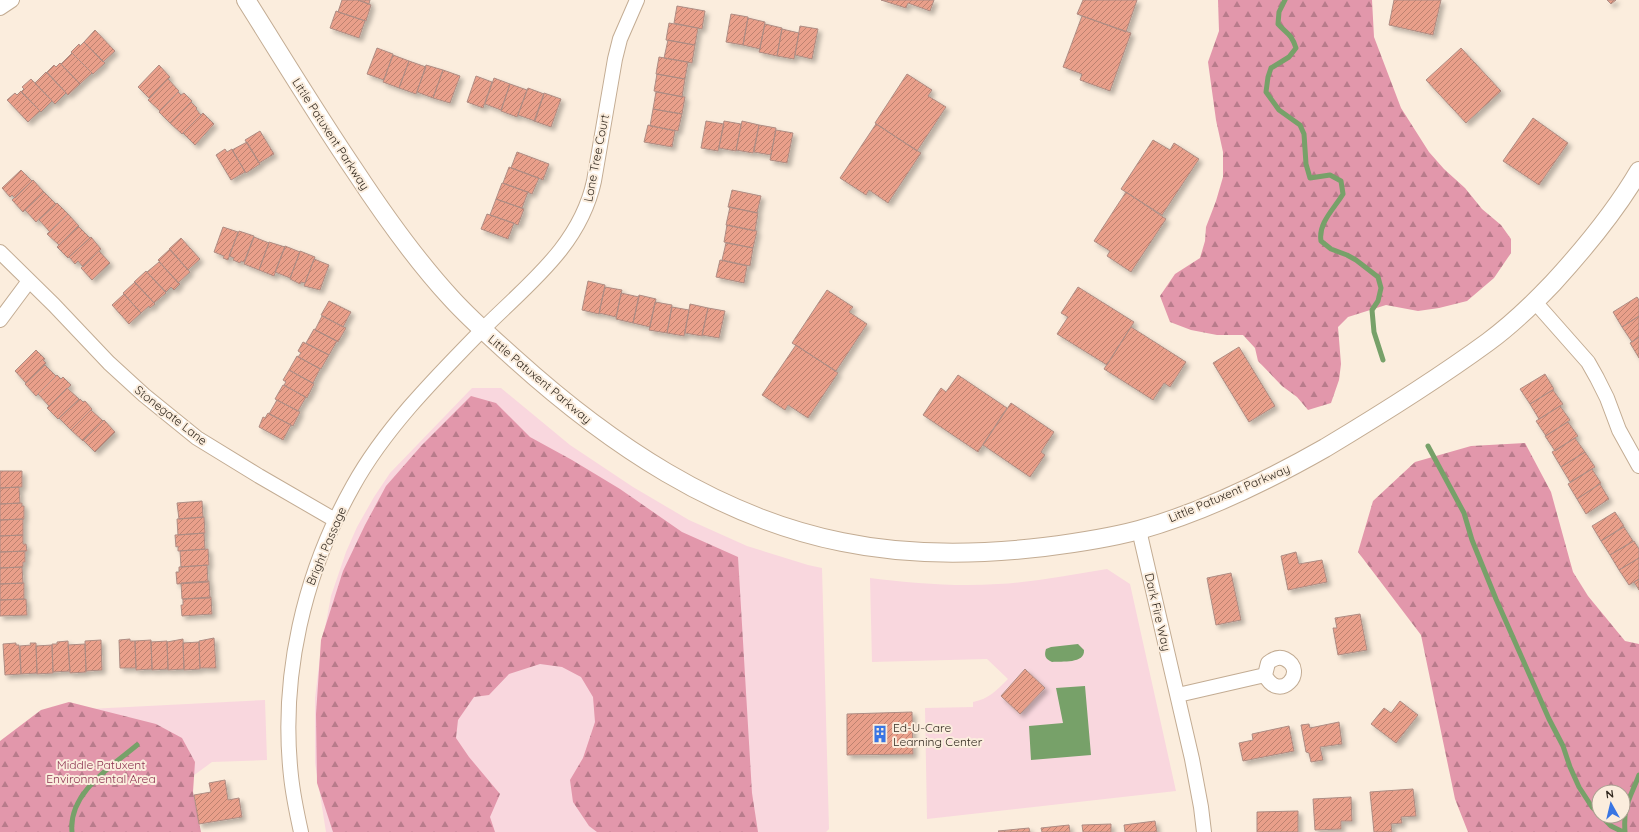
<svg xmlns="http://www.w3.org/2000/svg" width="1639" height="832" font-family="Quicksand,sans-serif">
<style>
.green{fill:#f9d7de}
.forest{fill:url(#forest-firs);fill-rule:evenodd}
.water{fill:#77a169}
.lines{fill:none;stroke-linecap:round;stroke-linejoin:round}
.stream{stroke:#77a169;stroke-width:5}
.building{fill:url(#building-hatch);stroke:#ae8c83;filter:url(#shadow)}
.minor-casing{stroke:#c3ac93;stroke-width:16}
.tertiary-casing{stroke:#c3ac93;stroke-width:20}
.minor{stroke:#fff;stroke-width:14}
.tertiary{stroke:#fff;stroke-width:18}
.labels{text-anchor:middle;dominant-baseline:central;stroke-width:4;stroke-linejoin:round;paint-order:stroke}
.street-label{font-size:12px;fill:#332a20;stroke:#fbeddd}
.poi-label{font-size:12px;fill:#332a20;stroke:#fbeddd;text-anchor:start}
.park-label{font-size:12px;fill:#8b3250;stroke:#fbeddd}
</style>
<defs>
<pattern id="forest-firs" width="22" height="20" patternUnits="userSpaceOnUse"><rect width="22" height="20" fill="#e297ab"/><path d="M5 1l3.5 6h-7zM16 11l3.5 6h-7z" fill="#b87b8b"/></pattern>
<pattern id="building-hatch" width="6" height="6" patternUnits="userSpaceOnUse"><rect width="6" height="6" fill="#e99f8a"/><path d="M-1 1l2-2M0 6l6-6M5 7l2-2" fill="none" stroke="#bd8270"/></pattern>
<filter id="shadow"><feDropShadow dx="3.5" dy="3.5" stdDeviation="2" flood-color="#0004"/></filter>
</defs>
<rect width="100%" height="100%" fill="#fbeddd"/>
<path class="green" d="M472,388h29l69,57 63,42 56,33 58,26 61,19 14,3 7,261 -3,3h-500l-11,-69v-65l6,-49 10,-53 15,-44 11,-25 17,-30 16,-24z
M1107,569l23,15 46,207 -249,28 -2,-111 48,-1v-5c16,-3 24,-12 35,-23l-21,-20 -115,3 -2,-84c42,5 85,9 128,6 37,-2 73,-9 109,-15z
M265,700l2,60 -55,2 -79,58 -133,12v-58l89,-65z"/>
<path class="forest" d="M1218,0h154l2,37 27,71 28,44 15,17 21,19 17,21 19,16 10,14v14l-17,25 -27,23 -28,7 -21,3 -32,-6 -38,12 -10,10 3,37 -2,16 -8,23 -23,7 -11,-13 -15,-11 -24,-25 -3,-13 -12,-13h-26l-26,-5 -21,-8 -10,-26 15,-22 25,-16 5,-17 1,-14 10,-26 7,-24v-25l-7,-32 -8,-58 11,-31z
M471,396l25,7 34,34 42,23 48,29 62,43 56,25 14,236 6,39h-161l-8,-6 -16,-24 -3,-22 13,-22 12,-36 -2,-25 -12,-20 -19,-10 -22,-3 -31,10 -20,21 -15,2 -16,23 -2,18 13,19 31,37 -10,23 5,15h-162l-16,-49 -1,-69 5,-74 22,-69 22,-46 21,-39 36,-41z
M1525,443l26,49 22,80 15,24 37,45 14,3v188h-171l-13,-33 -34,-164 -63,-83 15,-51 42,-39 56,-16zM1599,792h24v24h-24z
M69,702l87,22 26,14 13,24 -2,30 8,40h-201v-91l41,-31z"/>
<path class="water" d="M1078,644l6,6c1,14 -22,11 -32,12 -7,-3 -8,-7 -6,-13l5,-2z
M1085,686l6,69 -60,5 -2,-34 34,-3 -7,-35z"/>
<g class="lines">
<path class="stream" d="M1285,0l-6,12 -1,12c9,10 13,9 18,24l-7,9 -18,11 -3,9 -2,15 13,18 21,15 4,9 2,30 4,14 20,-3 11,6 2,13c-9,15 -25,29 -22,47l10,8 16,6 9,5 22,17 3,11 -3,13 -6,9 2,22 9,28
M1428,446l36,67 8,27 24,59 53,120 14,27 7,21 9,20 13,20 7,7
M1601,816l10,10 12,6
M72,832c-4,-39 39,-65 65,-87
M1625,832c-2,-27 5,-33 14,-57"/>
</g>
<path class="building" d="M342,0h16l13,5 -5,16 -28,-9z
M358,0h12l-1,4z
M881,0h53l-4,11 -22,-8 -2,5z
M1083,0h54l-11,32 -49,-18z
M1394,0h47l-8,35 -44,-10z
M1607,0h9l-5,4z
M677,6l28,5 -3,18 -28,-6z
M336,11l29,10 -6,17 -29,-10z
M731,14l17,3 -5,28 -17,-3z
M1082,16l49,17 -21,58 -30,-11 2,-6 -19,-7z
M748,18l17,4 -5,27 -17,-4z
M669,23l29,5 -3,17 -29,-5z
M765,24l17,4 -5,28 -18,-4z
M800,26l18,3 -6,30 -17,-4z
M782,29l17,4 -5,26 -17,-3z
M95,30l20,21 -12,11 -19,-20z
M668,40l27,5 -3,18 -28,-5z
M84,42l21,21 -12,11 -22,-22 8,-8 1,2z
M377,48l16,6 -9,26 -17,-6z
M1461,48l40,43 -35,32 -40,-43z
M72,53l20,20 -12,11 -19,-20z
M393,55l16,6 -10,27 -16,-6z
M659,57l29,5 -3,17 -29,-5z
M409,61l17,6 -10,27 -17,-6z
M60,63l20,21 -12,11 -21,-23 7,-7 2,2z
M159,65l11,12 -21,21 -11,-11z
M426,65l17,5 -10,28 -16,-6z
M443,70l17,6 -10,27 -17,-5z
M46,72l20,21 -11,11 -20,-21z
M657,74l28,5 -3,18 -28,-6z
M907,74l25,16 -4,6 18,11 -29,44 -42,-28z
M476,76l16,6 -9,26 -16,-6z
M494,78l16,6 -9,26 -16,-6z
M31,79l21,22 -11,11 -20,-20 3,-3 -2,-2z
M168,79l11,12 -19,20 -12,-11z
M510,84l17,6 -10,27 -16,-6z
M528,88l16,6 -9,27 -17,-6z
M21,91l19,20 -12,11 -21,-22 8,-7 2,2z
M178,92l3,3 3,-2 8,8 -22,22 -11,-11z
M656,92l29,5 -3,17 -29,-5z
M544,93l17,6 -10,28 -17,-6z
M191,102l6,6 -1,1 5,6 -19,19 -12,-11z
M653,109l29,5 -4,17 -28,-5z
M203,113l11,11 -19,21 -12,-12z
M1533,118l35,25 -29,42 -36,-24z
M706,121l18,3 -6,27 -17,-3z
M724,121l17,3 -5,27 -17,-3z
M742,121l17,4 -6,28 -17,-3z
M876,124l45,29 -33,50 -19,-13 -3,5 -26,-17z
M648,125l27,6 -3,16 -28,-5z
M759,125l17,3 -5,27 -17,-3z
M776,130l17,3 -6,30 -17,-3z
M260,131l14,23 -15,9 -14,-23z
M1153,140l17,10 4,-7 25,16 -37,56 -41,-26z
M247,142l13,22 -14,9 -14,-23z
M225,149l2,3 5,-3 13,23 -14,8 -15,-25z
M517,152l32,12 -6,16 -32,-12z
M509,167l30,11 -7,16 -29,-11z
M21,170l11,11 -17,17 -3,-3 -2,2 -8,-9z
M33,180l11,12 -21,20 -11,-12z
M502,183l26,9 -6,16 -26,-9z
M732,190l29,6 -4,17 -29,-6z
M44,192l12,12 -20,18 -11,-12z
M1126,192l40,27 -35,53 -24,-16 3,-5 -16,-10z
M496,199l28,10 -6,16 -28,-10z
M57,203l11,11 -18,18 -11,-12z
M730,207l28,6 -3,18 -29,-6z
M68,214l11,12 -20,19 -12,-11z
M487,214l27,9 -6,16 -27,-10z
M727,225l30,6 -4,17 -29,-6z
M78,226l12,12 -22,20 -11,-11z
M223,227l15,5 -10,28 -5,-2 1,-2 -10,-4z
M239,231l15,5 -10,26 -3,-1 -1,2 -7,-3 1,-2 -5,-2z
M91,237l10,12 -18,18 -5,-6 -3,3 -6,-7z
M254,237l15,6 -10,27 -15,-6z
M181,238l19,21 -12,11 -19,-21z
M269,242l16,5 -11,29 -15,-6z
M726,243l27,5 -3,18 -28,-6z
M285,246l15,6 -10,26 -15,-6z
M170,249l20,23 -12,11 -20,-23z
M99,251l11,12 -18,17 -11,-12z
M300,251l15,6 -10,26 -4,-1 -1,2 -10,-5z
M314,259l15,6 -9,25 -16,-4z
M720,260l27,6 -3,17 -28,-6z
M159,262l21,22 -6,6 -3,-3 -5,5 -19,-20z
M146,271l20,22 -12,10 -20,-21z
M588,281l17,4 -6,29 -17,-4z
M135,282l20,22 -5,4 -1,-2 -8,7 -18,-20z
M605,287l17,3 -6,27 -17,-4z
M1078,287l56,35 -27,43 -50,-31 11,-17 -7,-4z
M827,290l26,17 -4,5 18,12 -31,47 -44,-28z
M621,293l18,4 -6,26 -17,-4z
M124,294l17,19 -12,11 -17,-19z
M639,295l17,4 -6,28 -17,-4z
M1637,297l2,3v16l-17,11 -9,-15z
M329,301l22,11 -8,15 -22,-12z
M655,302l17,3 -5,28 -18,-3z
M690,304l18,4 -6,28 -17,-3z
M672,307l17,3 -5,26 -17,-3z
M708,308l17,3 -6,27 -17,-3z
M322,316l24,12 -8,14 -23,-12z
M1639,316v21l-7,5 -10,-15z
M1131,327l55,35 -16,25 -6,-4 -11,17 -49,-31z
M314,329l23,12 -8,14 -23,-12z
M1639,337v21l-9,-15z
M303,342l26,13 -8,14 -23,-12 3,-4 -3,-2z
M796,345l42,28 -30,45 -20,-13 -3,5 -23,-15z
M1239,347l36,59 -26,16 -36,-59z
M36,350l9,9 -2,1 3,3 -20,20 -11,-12z
M297,356l23,13 -7,14 -24,-13z
M45,365l11,11 -20,20 -11,-12z
M289,370l25,14 -7,14 -23,-13 2,-3 -3,-2z
M1545,374l9,15 -24,15 -10,-15z
M57,375l4,4 2,-2 8,8 -22,21 -11,-12z
M958,375l49,33 -29,44 -55,-37 18,-27 5,4z
M283,385l23,12 -8,14 -23,-12z
M67,388l12,11 -21,20 -11,-11z
M1553,390l10,14 -24,15 -9,-15z
M80,399l3,3 2,-1 7,8 -21,21 -12,-12z
M277,400l23,12 -7,14 -24,-12z
M1011,403l43,29 -13,20 4,3 -15,22 -47,-32z
M1560,406l10,14 -24,16 -10,-15z
M91,410l12,11 -20,20 -12,-11z
M268,413l23,12 -8,15 -24,-13 4,-10 2,1z
M104,420l11,12 -20,20 -12,-12z
M1568,422l10,14 -23,15 -10,-15z
M1575,438l10,14 -24,15 -9,-15z
M1585,452l10,15 -25,15 -9,-15z
M1592,469l9,14 -24,16 -9,-15z
M0,471h22v16l-22,1z
M1600,484l9,15 -23,15 -9,-15z
M19,487l1,16 -20,1v-16z
M202,501l1,16 -24,2 -2,-16z
M22,503v3h2v13l-24,1v-16z
M1615,512l9,14 -23,15 -9,-15z
M204,517l1,16 -27,2 -1,-16z
M23,519v16l-23,1v-16z
M1624,527l9,14 -23,14 -9,-14z
M204,533l1,16 -27,2v-5l-2,1 -1,-12z
M23,535v9h3l1,7 -27,1v-16z
M1634,541l5,8v9l-20,12 -9,-15z
M208,549l1,16 -28,2 -1,-16z
M25,551v11h-2v5l-23,1v-16z
M1296,552l3,12 23,-4 5,22 -39,8 -7,-34z
M1639,558v21l-10,6 -10,-15z
M207,565l1,17 -31,2 -1,-12h3v-5z
M22,567l1,16 -23,1v-16z
M1231,573l10,47 -25,5 -9,-47z
M1639,579v11l-5,-8z
M209,581l1,17 -28,1 -1,-16z
M24,583v16l-24,1v-16z
M211,597l1,17 -30,2 -1,-11h2v-6z
M26,599l1,16 -27,1v-16z
M1360,614l7,36 -29,5 -5,-27h4l-2,-10z
M214,638l2,30h-16l-1,-27z
M130,639v2h5l1,27h-16l-1,-28z
M183,639l1,30 -16,1 -1,-28z
M101,640l1,30 -16,1 -1,-30z
M151,640l1,29 -16,1 -1,-29z
M68,641l2,30 -17,1 -1,-28h5v-2z
M167,641l1,28 -16,1 -1,-28z
M199,642l1,27 -16,1 -1,-27z
M16,643v2h3l2,29 -16,1 -2,-31z
M30,643h6l1,30 -16,1 -1,-28 11,-1z
M85,644l1,28 -16,1 -2,-28z
M52,645l1,28 -16,1 -1,-28z
M1025,669l20,19 -25,26 -19,-18z
M1400,701l18,14 -22,28 -25,-19 13,-16 7,5z
M912,712l1,42 -66,1v-41z
M1339,722l3,22 -22,3 3,13 -12,2 -2,-9 -3,-1 -5,-27 8,-1 1,4z
M1289,726l5,25 -51,10 -4,-18 14,-3 -1,-6z
M225,780l3,20 11,-2 3,19 -43,7 -5,-29 17,-3 -2,-9z
M1413,789l3,27 -15,1 1,6 -11,1 1,8h-18l-4,-40z
M1351,797l1,24h-11v8l-26,1 -2,-31z
M1298,811v21h-41v-20z
M1155,821l2,11h-32l-1,-7z
M1111,824v8h-28l-1,-7z
M1069,825l1,7h-28l-1,-4z
M1029,828l1,4h-31l-1,-1z"/>
<g class="lines">
<g class="minor-casing">
<path id="minor" d="M0,8l12,-8
M0,252l54,53 55,58 35,32 53,43 62,38 76,44
M1535,302l53,60 9,16 10,20 12,32 20,36
M0,320l29,-39
M1139,530l53,229 9,48 3,25
M1178,695l87,-20c14,29 44,-4 20,-16 -6,-3 -12,0 -17,4l-3,12
M301,832c-4,-18 -8,-37 -10,-56 -11,-100 13,-203 62,-290 32,-58 84,-110 130,-157 45,-45 97,-83 111,-148l21,-122 5,-20 17,-39"/>
</g>
<g class="tertiary-casing">
<path id="tertiary" d="M246,0c36,57 71,115 109,171 29,44 60,88 96,127 20,22 42,41 64,61 93,84 202,158 327,183 67,14 134,13 202,5 32,-4 65,-9 95,-17 65,-18 128,-49 186,-82 55,-33 111,-68 163,-106 23,-17 45,-38 65,-59 32,-35 62,-71 86,-112"/>
</g>
<use href="#minor" class="minor"/>
<use href="#tertiary" class="tertiary"/>
</g>
<defs>
<g id="building-bare" transform="scale(1.38)"><path d="M-4-6H4V6H1V3H-1V6H-4ZM-2.5-4.3h1.7v1.8h-1.7ZM.8-4.3h1.7v1.8H.8ZM-2.5-1h1.7V.8h-1.7ZM.8-1h1.7V.8H.8Z" fill="#3975e3" stroke="#fbeddd" stroke-width="2.5" paint-order="stroke"/></g>
</defs>
<g fill-rule="evenodd">
<use href="#building-bare" x="880" y="734"/>
</g>
<g class="labels">
<g class="street-label">
<text transform="translate(331 134) rotate(57)">Little Patuxent Parkway</text>
<text transform="translate(596 158) rotate(-79)">Lone Tree Court</text>
<text transform="translate(540 379) rotate(40)">Little Patuxent Parkway</text>
<text transform="translate(171 415) rotate(38)">Stonegate Lane</text>
<text transform="translate(1229 493) rotate(-23)">Little Patuxent Parkway</text>
<text transform="translate(326 546) rotate(-67)">Bright Passage</text>
<text transform="translate(1158 612) rotate(77)">Dark Fire Way</text>
</g>
<g class="poi-label">
<text x="893" y="727">Ed-U-Care<tspan x="893" dy="14">Learning Center</tspan></text>
</g>
<g class="park-label">
<text x="101" y="764">Middle Patuxent<tspan x="101" dy="14">Environmental Area</tspan></text>
</g>
</g>
<g transform="translate(1611 804) rotate(352)"><circle r="19" fill="#fbeddd" stroke="#ab9f91"/>
<path d="M0-3L7 15L0 10L-7 15Z" fill="#3975e3"/>
<text y="-6" font-size="11" font-weight="bold" text-anchor="middle" fill="#332a20">N</text>
</g>
</svg>
